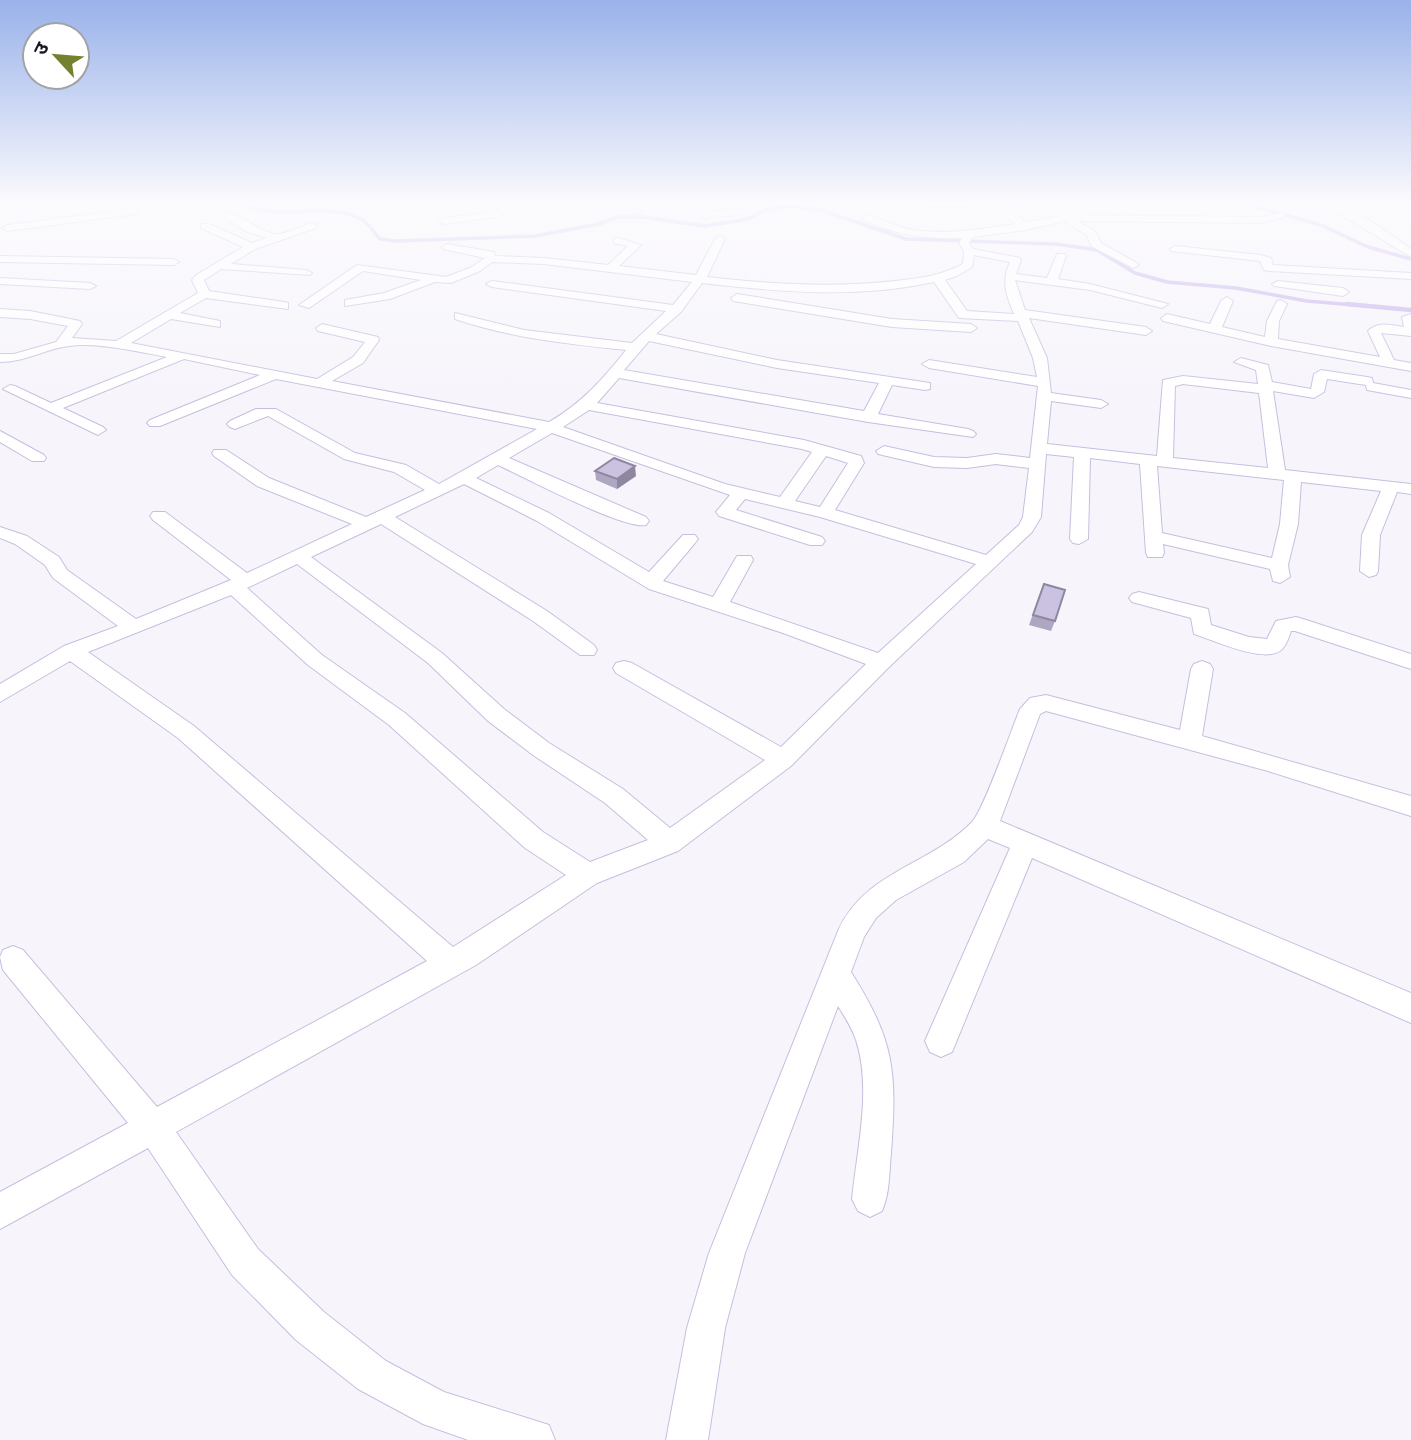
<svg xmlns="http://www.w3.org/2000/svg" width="1411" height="1440" font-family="Merriweather,'Noto Sans Devanagari',serif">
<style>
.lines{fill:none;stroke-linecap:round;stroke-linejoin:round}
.stream-far1{stroke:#c4b0ed;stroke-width:3.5}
.stream{stroke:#c4b0ed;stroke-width:4.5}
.street-casing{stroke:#c7bede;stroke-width:2}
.street{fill:#fff;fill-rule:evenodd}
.wall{fill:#afa6c2}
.shaded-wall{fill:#8e879e}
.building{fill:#cbc1e1;stroke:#8e879e;stroke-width:2}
</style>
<rect width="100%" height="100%" fill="#f7f5fb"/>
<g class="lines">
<path class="stream-far1" d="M242,203c37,20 82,-3 119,16 8,4 13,14 19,20l16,2 139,-5 64,-12 18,-7h26l62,9 43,-7 17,-9 23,-4 33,4 85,29 150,5 41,6 38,23 32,9 69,6 71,13 60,5
M1242,203l79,22 47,22 43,12"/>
<path class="stream" d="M1347,304l64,6"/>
<g class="street-casing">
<path id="street" d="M512,203h13l-29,14 -52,7 -5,-3 5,-3 47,-6z
M605,203h10l2,2 -5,3z
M623,203h10l9,9 -8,2z
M904,203h93l6,2 23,17 31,-5 -2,-14h10l1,12 196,2 23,-4v4l-23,6 -185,-2 18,10 6,12 36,20 2,2 -6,3 -42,-22 -4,-11 -23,-14 -38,9 -53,7 -4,6 4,6 47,9 1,2 -5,14 31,4 10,-24h8l1,2 -8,23 32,5 78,20 -6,4 -72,-18 -75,-10 10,30 121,17 6,4 -6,4 -117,-17 18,40 4,35 50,7 7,4 -7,4 -50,-7 -4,43 110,12 6,-76 20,-4 75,8 -2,-14 -22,-8 7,-4 27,7 4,17 39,7 3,-15 7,-4 46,7 5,1 1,5 38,7v8l-44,-8 -1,-5 -39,-6 -3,13 -10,6 -41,-7 12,79 126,14v10l-14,-2 -17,43 -2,36 -2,4 -7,2 -9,-6 2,-36 19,-44 -80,-9 -3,42 -10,41 2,12 -10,6 -7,-2 -3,-12 -107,-25 1,9 -2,4h-14l-2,-4 -6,-89 -50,-6 -2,81 -9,5 -6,-1 -3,-4 4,-82 -28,-3 -5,63 -9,15 -143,135 -98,99 -113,85 -81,32 -121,82 -300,167 82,117 66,63 62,49 58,31 105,33 6,15h-87l-45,-16 -65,-35 -62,-49 -64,-65 -84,-127 -148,81v-37l128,-69 -125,-153 -3,-13 3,-7 10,-4 10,4 134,157 270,-146 -249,-223 -108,-77 -70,41v-18l64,-38 54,-20 -65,-48 -8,-13 -30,-21 -15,-6v-11l27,9 32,21 8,13 69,49 95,-39 -78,-60 -3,-4 3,-4h12l82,61 105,-49 -95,-38 -43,-30 -2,-3 2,-3h12l43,28 97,39 59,-27 -31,-18 -50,-13 -76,-43 -33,13 -5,-2 -3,-3 3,-3 26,-12h20l79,44 51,12 33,19 98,-55 -261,-50 -116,47h-10l-3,-3 3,-3 110,-45 -76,-16 -121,49 40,19 3,3 -8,5 -95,-46 7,-4 5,1 36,17 116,-46c-29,-5 -69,-15 -98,-11 -24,3 -44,16 -69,16v-8h14l42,-12 12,-16 -38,-7 -30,-2v-8l30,2 50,10 2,3 -10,14 44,3 82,-48 -6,-13 4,-5 47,-28 -42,-19v-4h8l43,19 15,-5 -22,-7 -21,-14v-4c16,-1 33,18 51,21 10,1 26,-8 37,-11l4,1v4l-61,21 -24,15 75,6 6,3 -2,2 -89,-6 -17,11 5,11 75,11 4,1v6l-82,-11 -26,15 40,8v6l-49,-8 -40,24 186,36 36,-22 12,-15 -47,-11 -2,-3 6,-4 56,13 1,3 -16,23 -31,18 217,41c33,-19 54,-43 77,-72 -58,-6 -115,-12 -171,-31v-6l69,17 108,13 34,-32 -174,-24 -6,-3 6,-3 181,24 19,-23 -148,-18 -52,-2 -12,9 -29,12 -16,-1 -45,17 -45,7v-6l39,-7 37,-13 -58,-9 -54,37 -10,-3 58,-40 89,12 26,-10 13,-9 -42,-9 -1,-2 5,-3 47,8 1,4 49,2 64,7 20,-19 -14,-3v-4l4,-1 23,7 -22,21 77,9 19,-36 5,-3 5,3 -18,38c63,7 124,11 188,4 24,-3 46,-5 68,-17l1,-13 -5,-8 3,-5c-36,1 -68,-3 -100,-19v-4c13,-1 35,13 51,15 35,5 68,-1 103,-6l-24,-16 -83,-2zM974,255l36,7c-9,19 -4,33 4,52l-47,-3 -22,-31 12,-4 15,-9zM934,282l25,36 59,3 15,37 4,19 -108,-17 -7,4 7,4 109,18 -8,72 -34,-4 -29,4 -33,-1 -50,-11 -8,5 2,3 56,13 33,1 29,-4 33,4 -6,49 -4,8 -33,30 -151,-45 29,-47 -3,-7 -57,-16 -207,-37 22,-25 249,44 105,15 3,-3 -3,-3 -5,-2 -90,-15 14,-29 33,5 5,-1v-6l-153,-23 -121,-26 25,-22 21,-29c77,9 155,16 232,-1zM649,341l128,27 102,15 -15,28 -240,-41zM1183,384l76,9 9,75 -95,-10 2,-72zM589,410l213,39 10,3 -32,45 -55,-13 -162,-57zM552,433l178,62 -14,17 3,4 91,29h12l3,-4 -3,-4 -86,-27 9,-11 75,18 156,47 -98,89 -148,-51 23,-42 -2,-4h-14l-24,41 -50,-16 32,-38 3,-4 -3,-4h-12l-34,37 -100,-59 -73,-35 22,-13c26,12 126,65 148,60l3,-4 -3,-4 -137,-59zM826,456l22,7 -28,44 -25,-6zM1157,466l127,14 -4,44 -8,34 -110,-25zM464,484l73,37 112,68 134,44 83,31 -85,83 -149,-84 -8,-2 -8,2 -3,5 3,5 149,87 -95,68 -47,-39 -74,-46 -45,-34 -62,-56 -131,-96 70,-33 152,97 47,34h14l3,-5 -3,-5 -47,-34 -152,-94zM297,564l131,99 60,58 45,34 72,48 43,37 -58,22 -47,-30 -138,-119 -83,-58 -75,-67zM231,595l77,70 81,60 136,123 41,27 -113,72 -259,-221 -106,-74z
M1322,203c27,0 67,30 89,46v8z
M133,209l3,1v4l-129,17 -5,-3 5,-3z
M745,209l3,1v4l-43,4 -5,-3 5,-3z
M1175,246l86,9 10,3 2,7 138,8v6l-143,-8 -4,-1 -4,-9 -89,-10 -1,-2z
M0,256l174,3 5,3 -5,3 -174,-3z
M0,278l90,5 6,3 -6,3 -90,-5z
M1278,281l65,7 6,4 -6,4 -69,-10 -2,-2z
M737,294l155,25 79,5 6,4 -6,4 -79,-5 -159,-26 -2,-3z
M1227,297l6,4 -11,26 43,10 2,-16 10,-20 4,-1 6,4 -8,17 -1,18 102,18 -12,-26c10,-10 23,-6 36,-4l-2,-10 9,-3v22l-30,-3 13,27 17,3v8l-140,-25 -108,-25 -2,-3 6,-4 43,10 11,-23z
M0,431l44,24 2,3 -2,3h-12l-32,-19z
M1139,592l69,17 3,16 38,12 18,2 9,-18 20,-4 7,2 108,35v15l-116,-38h-4c-2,6 -5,16 -11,20 -18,12 -67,-11 -86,-17l-3,-16 -59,-16 -3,-4 3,-4z
M1202,661l8,3 3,5 -11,67 209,60v20l-143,-45 -222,-60 -6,3 -40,107 411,172v30l-379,-165 -80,194 -11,5 -11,-5 -5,-11 85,-193 -22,-9 -24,23 -68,38 -20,18 -12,19 -13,35c44,70 46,99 40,181 -2,19 -1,40 -9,58l-12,6 -12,-6 -6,-12c5,-50 20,-110 4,-159 -4,-12 -11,-23 -18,-34l-93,247 -20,75 -17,112h-42l21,-112 22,-75 129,-322c27,-60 91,-65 134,-109 12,-13 39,-91 48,-113l10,-11 16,-3 134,35 11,-61 3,-5z"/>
</g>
<use href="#street" class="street"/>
</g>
<path class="wall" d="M595,471l41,5 -19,13 -21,-9z
M1044,584l11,37 -4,10 -22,-6z"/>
<path class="shaded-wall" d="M635,466l1,10 -19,13v-10z"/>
<path class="building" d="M614,458l21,8 -18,13 -22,-8z
M1044,584l21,6 -10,31 -22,-6z"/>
<linearGradient id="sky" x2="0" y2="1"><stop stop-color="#99b2ea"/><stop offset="0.5" stop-color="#fbfafd"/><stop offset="1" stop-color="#fbfafd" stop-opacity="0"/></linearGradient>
<rect width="1411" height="405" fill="url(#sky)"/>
<g transform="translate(56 56) rotate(296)"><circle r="33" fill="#ffffff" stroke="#a3a2a7" stroke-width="2"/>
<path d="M0-5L12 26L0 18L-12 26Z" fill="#738231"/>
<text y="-10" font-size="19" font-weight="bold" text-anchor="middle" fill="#1a1722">उ</text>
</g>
</svg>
